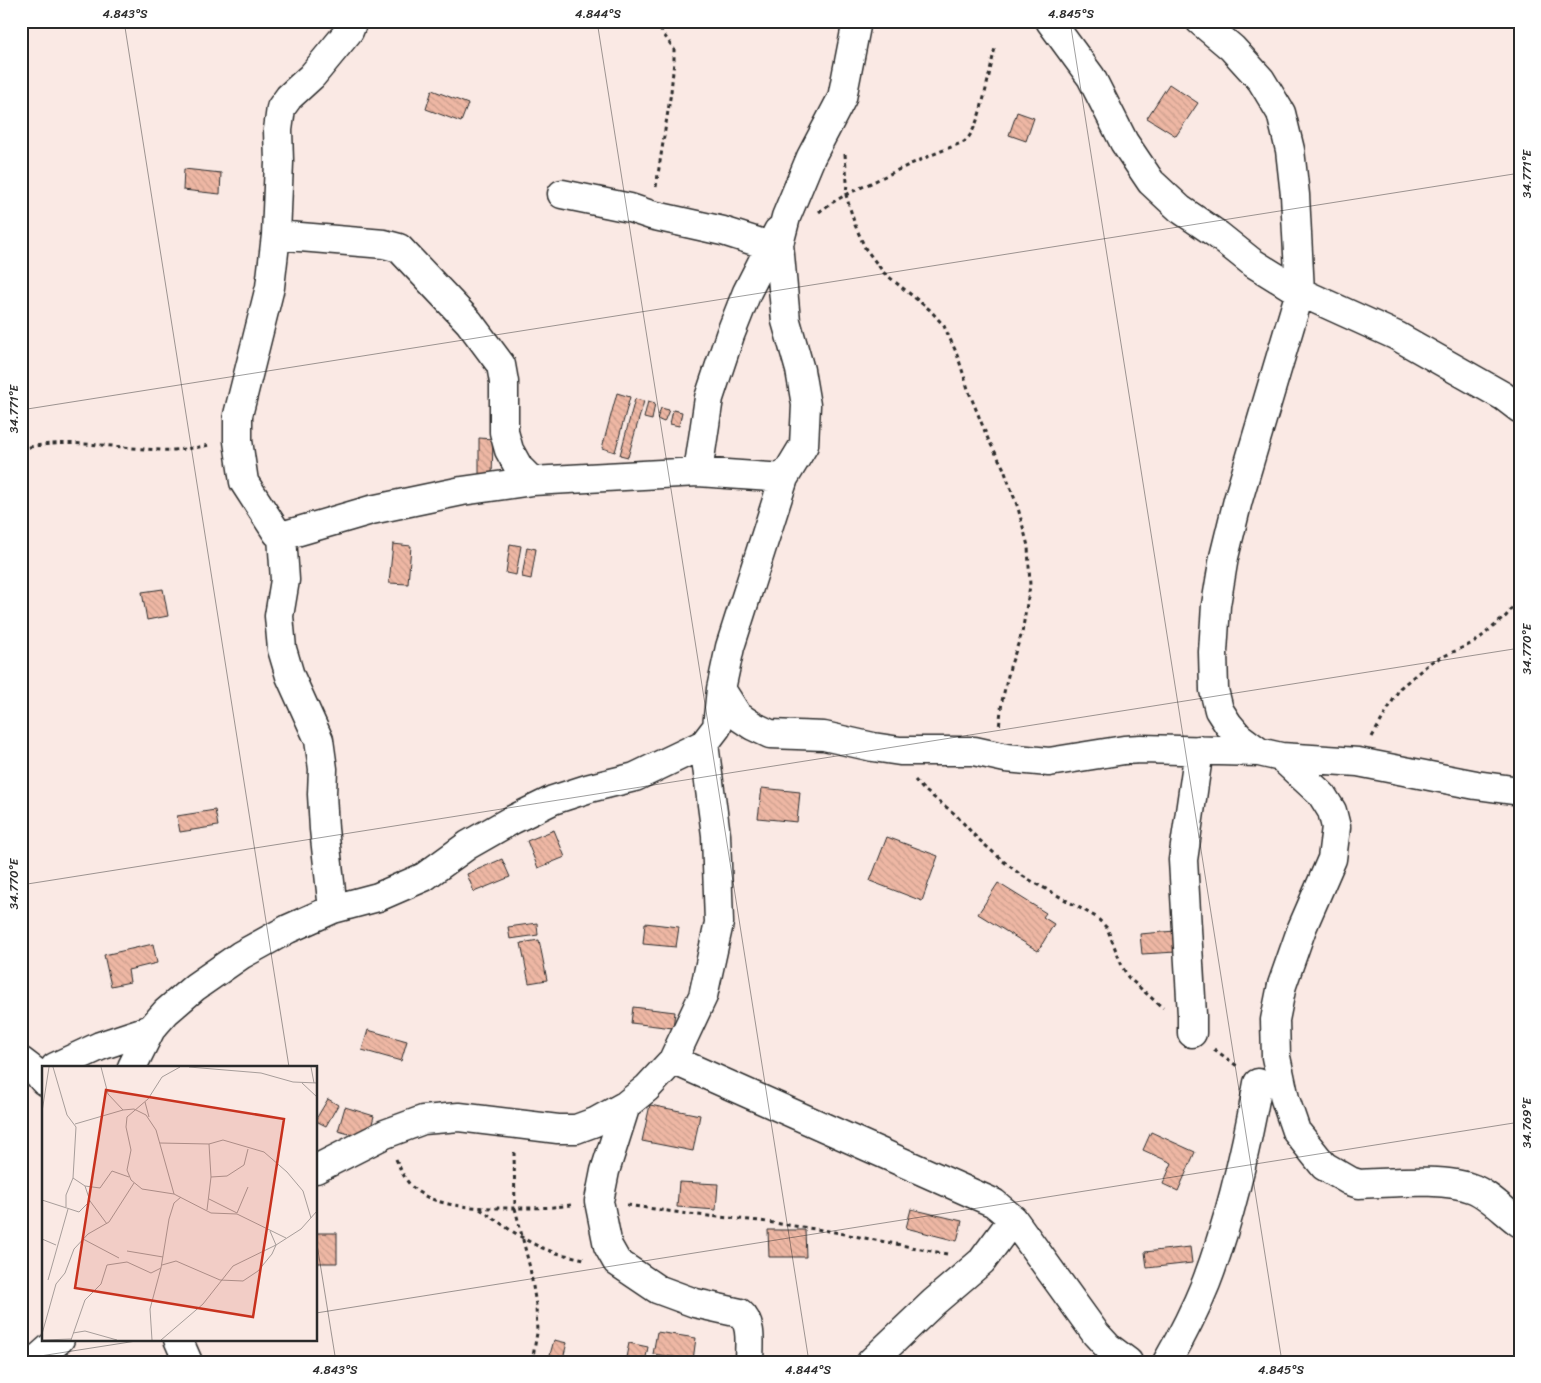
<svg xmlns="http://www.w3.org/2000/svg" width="1541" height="1383" font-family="Sriracha,sans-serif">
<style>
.building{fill:url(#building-back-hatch);stroke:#2b2b2b}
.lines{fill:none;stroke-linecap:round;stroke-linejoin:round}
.minor-casing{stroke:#2b2b2b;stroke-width:31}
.path{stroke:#2b2b2b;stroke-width:3;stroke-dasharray:4 4;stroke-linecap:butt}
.minor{stroke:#fff;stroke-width:28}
.ticks{fill:none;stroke:#2b2b2b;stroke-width:1;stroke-opacity:0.45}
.inset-road{fill:none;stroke:#a79d9a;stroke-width:1}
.view{fill:#c8321e;fill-opacity:0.15;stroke:#c8321e;stroke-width:2.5}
.inset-edge{fill:none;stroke:#2b2b2b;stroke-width:2.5}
.neatline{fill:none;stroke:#2b2b2b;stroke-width:2}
.ticks-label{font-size:12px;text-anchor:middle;fill:#2b2b2b}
</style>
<defs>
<pattern id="building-back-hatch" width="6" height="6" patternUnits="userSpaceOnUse" patternTransform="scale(1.25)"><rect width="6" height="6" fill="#eeb7a4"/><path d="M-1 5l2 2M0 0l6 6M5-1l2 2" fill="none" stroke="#cc9e8d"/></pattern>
</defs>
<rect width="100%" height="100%" fill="#fae9e4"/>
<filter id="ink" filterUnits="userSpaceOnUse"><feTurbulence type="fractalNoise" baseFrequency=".02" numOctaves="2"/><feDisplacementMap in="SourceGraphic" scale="10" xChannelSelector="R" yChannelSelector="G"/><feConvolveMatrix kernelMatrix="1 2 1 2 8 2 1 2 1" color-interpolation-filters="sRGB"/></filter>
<g filter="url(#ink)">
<path class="building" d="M1169,84l29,19 -22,33 -29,-18z
M432,90l36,14 -7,18 -35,-13z
M1017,112l17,6 -8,23 -17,-6z
M184,169l37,4 -1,21 -37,-4z
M617,393l13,4 -15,55 -13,-4z
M635,399l9,2 -16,56 -8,-2z
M648,401l7,2 -3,17 -8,-2z
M661,408l8,2 -5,12 -7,-3z
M673,410l9,2 -3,14 -9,-2z
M479,438l14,1 -1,39h-13z
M393,544l18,2 -3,38 -19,-1z
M510,544l11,2 -5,29 -10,-2z
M527,547l9,2 -5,30 -9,-2z
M163,589l5,27 -21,4 -5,-28z
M762,788l38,4 -3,30 -39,-4z
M215,810l3,16 -38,6 -3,-16z
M554,830l11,27 -27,11 -11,-27z
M887,837l51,19 -16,45 -52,-20z
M502,859l8,18 -36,15 -7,-18z
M998,883l48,30 -3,4 11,7 -16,27 -60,-37z
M537,923l1,12 -28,4 -2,-12z
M645,923l34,4 -3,20 -33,-3z
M1175,931l1,21 -34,2 -2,-20z
M539,940l8,40 -18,3 -8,-40z
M153,944l4,19 -29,7 2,12 -19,4 -7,-31z
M633,1007l42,5 -2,16 -42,-5z
M368,1030l39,11 -6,20 -39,-11z
M328,1099l10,6 -12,21 -10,-5v-2z
M650,1105l50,10 -7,36 -51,-10z
M345,1107l29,9 -6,23 -30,-8z
M1151,1132l44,20 -17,39 -15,-7 9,-21 -29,-13z
M679,1182l39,2 -2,26 -39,-3z
M911,1209l51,12 -5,20 -51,-13z
M768,1230h37l1,27h-37z
M316,1233h21v30h-21z
M1190,1247l2,16 -45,5 -2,-16z
M657,1332l39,6 -3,22 -40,-6z
M554,1340l13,3 -5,19h-14z
M629,1343l19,4 -3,15h-20z"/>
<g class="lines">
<g class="minor-casing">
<path id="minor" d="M1050,21l41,56 33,65 27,40 29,27 38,26 35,28 47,29 97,44 106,60 17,13
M1200,21l32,27 29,32 20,33 9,37 5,45 5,97 -62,208 -14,57 -8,48 -3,47 1,38 5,20 9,14 11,13 20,15
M562,194l68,14 21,7 72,16 47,15
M276,235l108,9 15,4 70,74 32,43 3,17v50l5,18 10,18 13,13
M698,472l11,-74 21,-63 17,-43 31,-61
M282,536l89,-26 91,-19 70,-10 166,-9 86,6
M721,689l17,27 15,10 17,8 54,2 49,11 27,4h74l32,7 43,4 75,-12 17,-1 118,3 22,5 41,38 10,16 4,16 -4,32 -30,69 -20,57 -7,35 1,37 9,42 11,32 28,35 26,15 9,3c32,-1 86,-7 115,5 15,6 32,24 46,34
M1281,757l77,5 118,23 44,6
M333,909l-9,-80 -2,-35 1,-25 -4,-29 -29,-64 -8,-27 -3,-33 6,-36 -3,-44 -5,-3 -33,-51 -6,-41v-26l32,-128 6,-52 3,-73 -1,-32 3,-22 8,-11 23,-21 37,-45 4,-10
M1192,1033v-18l-9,-155 16,-110
M673,1060l321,143 19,16 83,115 12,13 20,15
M21,1061l17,13 6,7
M55,1067l45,-21 51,-17
M132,1067l19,-38 15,-17 29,-25 46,-32 47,-26 45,-20 45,-12 46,-20 44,-32 44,-25 41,-20 37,-12 45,-11 69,-33 13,-17 4,-38 9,-42 54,-169 20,-33 2,-40 -6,-35 -14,-49 -7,-77 7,-27 25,-60 31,-59 15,-77
M626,1105l-21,66 -6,30 9,45 9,16 40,27 38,14 45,10c13,11 9,32 9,49
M316,1169l69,-35 38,-14 36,-3 99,12h18l19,-7 31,-17 21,-17 26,-28 30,-64 16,-73 -3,-88 -12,-91
M178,1339l10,23
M34,1362l26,-23
M871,1362l63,-60 48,-41 31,-42
M1167,1362c15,-26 28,-52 39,-79 25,-65 40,-133 52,-200"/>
</g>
<path class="path" d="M845,154l2,28 -1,13 9,30 10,23 19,25 46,37 14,16 13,28 12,38 19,47 15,28 15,41 10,38 2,40 -8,47 -12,34 -8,34 -3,27
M656,187l15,-95 3,-31v-12l-15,-21 -2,-7
M819,212c16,-13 35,-21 54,-30 30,-15 60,-28 91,-40 17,-13 25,-71 31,-94
M21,449c46,-12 93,-1 139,1 16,1 34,-2 50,-5
M1372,737l28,-49 31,-26 44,-20 31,-26 14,-19
M915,780l8,9 32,25 21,23 27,24 18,14 75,42 11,11 15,38 6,11 11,10 24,21
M1214,1049l23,17
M514,1152l1,56 15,60 6,37 1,28 -5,29
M396,1159c6,14 11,26 24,34 25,16 65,15 94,15 19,0 38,0 57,-3
M627,1205l61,9 72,7 69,10 118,23
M480,1209c21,14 42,31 65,40 12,5 26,7 39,10"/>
<use href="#minor" class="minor"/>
</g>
</g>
<path class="ticks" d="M124,21l165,1046M597,21l212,1341M1070,21l212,1341M21,410l1499,-237M21,885l1499,-237M316,1238l20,124M316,1313l1204,-191M21,1359l128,-20"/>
<g transform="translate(42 1066)">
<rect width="275" height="275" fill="#fae9e4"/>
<path class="inset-road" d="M11,1l14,48 9,12 -3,51 -7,17v12M59,1l7,27 15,16M138,1l-18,10 -14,22 -21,18 -1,10 5,23 -4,20 4,10 11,9 32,5 37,19 26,1 49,24M147,1l72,6 32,9 24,1M269,1l3,16M260,17l15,14M103,36l4,15M0,46l7,-45M33,58l48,-14 11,-1 12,6 10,15 18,64M118,77l49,1 14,-4 41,12 23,20 16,19 8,27M169,111l16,-1 17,-11 4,-16M31,112l12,8 5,15 17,23M43,120l15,2 12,-17 17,6M167,133l28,14M0,134l37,12 11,-11M165,144l4,-33 -2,-33M195,147l11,-26M0,173l14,6M41,173l36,19M85,185l36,6M120,199l14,-4 44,19 23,1 15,-10 14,-17 4,-9 -6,-14M6,214l20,-71M31,267l12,-2 32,9M0,268l14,-50 9,-11 9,-24 14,-15 21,-12 25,-39M1,274l28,-1M29,274l14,-40 16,-16 6,-19 20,-3 24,11 10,-5 8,-49 5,-16 7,-6M110,274l-2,-31 11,-41M119,274l42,-36 30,-38 43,-21 25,-16 16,-18"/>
<path class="view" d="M64,24l178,29 -31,198 -178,-29z"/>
<rect width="275" height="275" class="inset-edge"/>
</g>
<rect width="1541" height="1383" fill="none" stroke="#fff" stroke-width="55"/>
<rect x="28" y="28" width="1486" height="1328" class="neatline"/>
<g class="ticks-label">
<text x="125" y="18">4.843°S</text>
<text x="598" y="18">4.844°S</text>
<text x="1071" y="18">4.845°S</text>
<text transform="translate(1527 174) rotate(-90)" y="4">34.771°E</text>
<text transform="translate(14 409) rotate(-90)" y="4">34.771°E</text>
<text transform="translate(1527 649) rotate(-90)" y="4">34.770°E</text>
<text transform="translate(14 884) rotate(-90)" y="4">34.770°E</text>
<text transform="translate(1527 1123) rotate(-90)" y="4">34.769°E</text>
<text x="335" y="1374">4.843°S</text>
<text x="808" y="1374">4.844°S</text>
<text x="1281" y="1374">4.845°S</text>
</g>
</svg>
